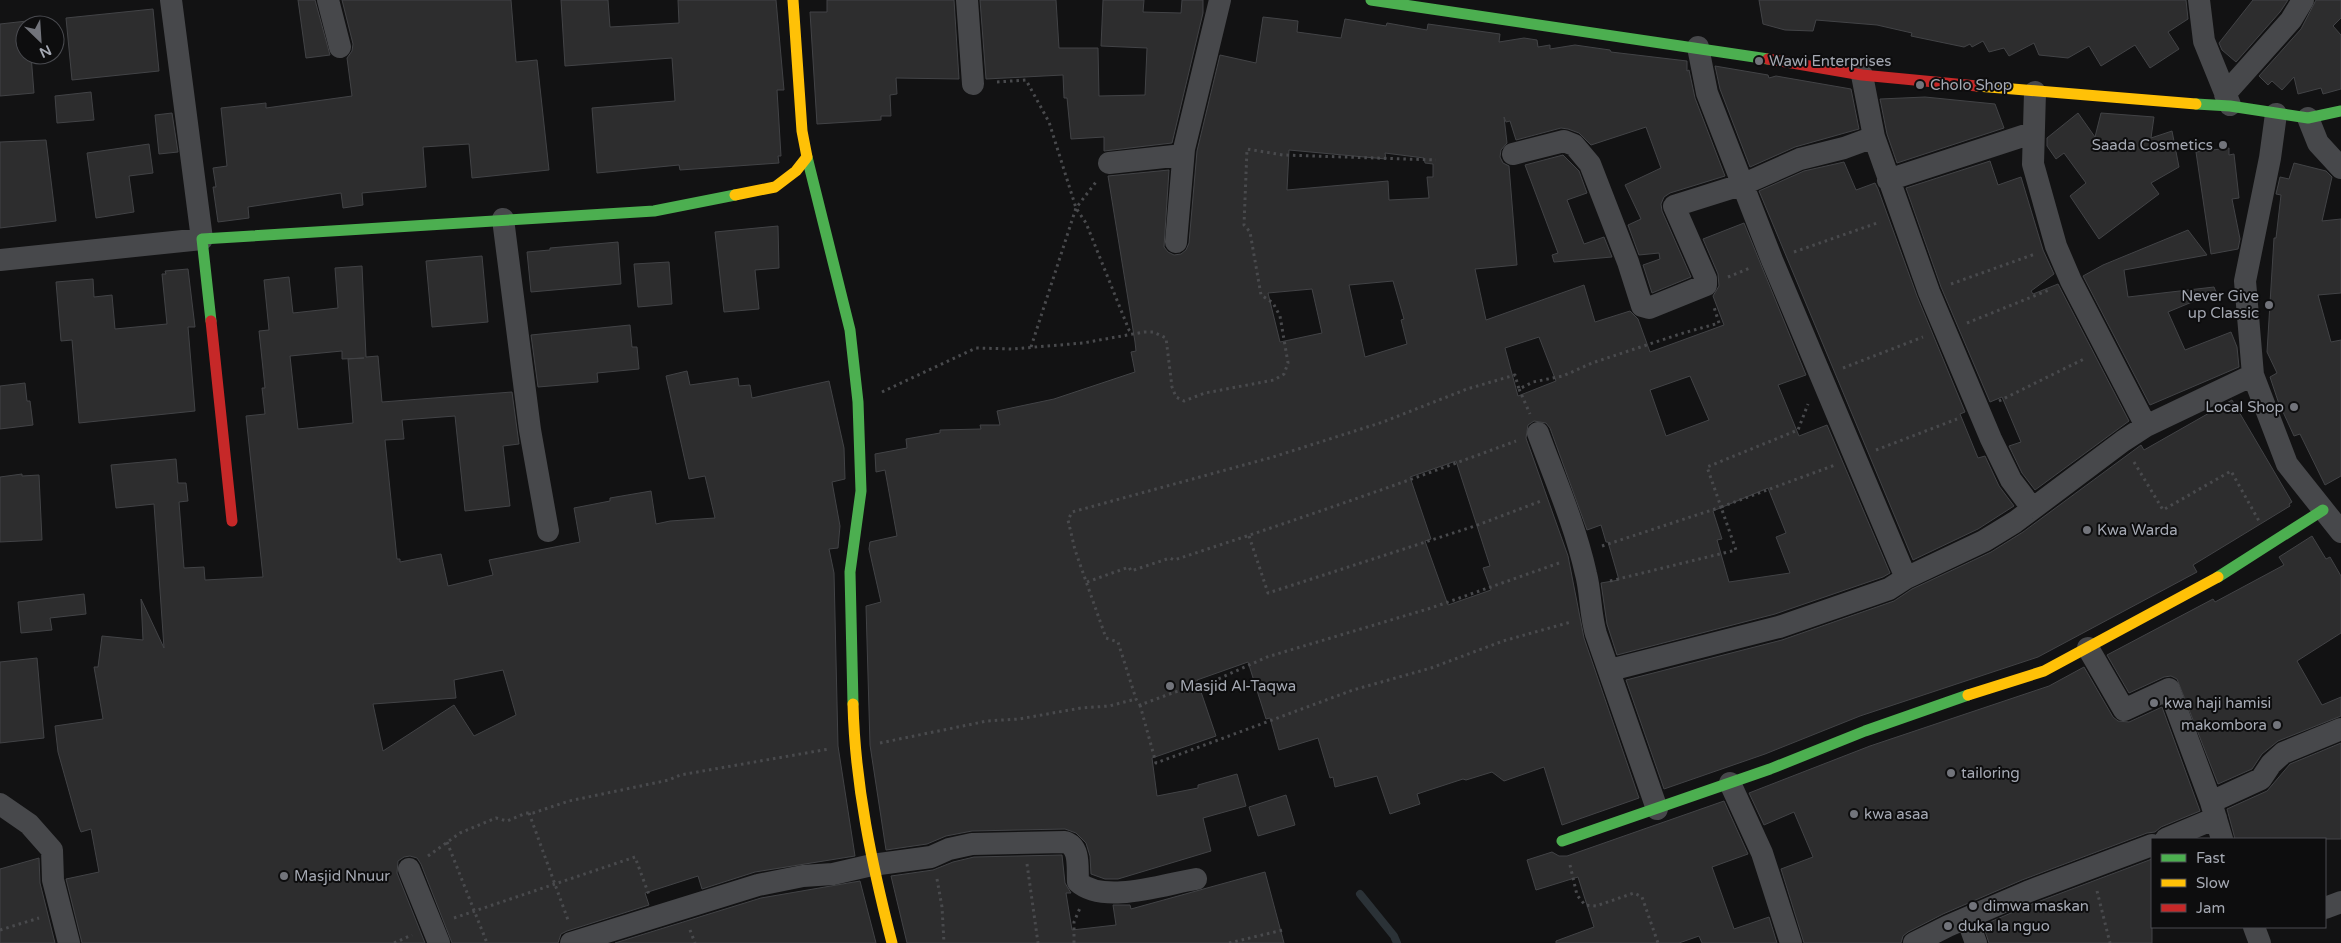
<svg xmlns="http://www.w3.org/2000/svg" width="2341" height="943" font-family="'Varela Round',sans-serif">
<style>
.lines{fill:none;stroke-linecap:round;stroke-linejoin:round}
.stream{stroke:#2b3237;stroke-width:8}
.building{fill:#2d2d2e;stroke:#424346;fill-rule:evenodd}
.path{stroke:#494a4d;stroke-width:3;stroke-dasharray:2.5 4;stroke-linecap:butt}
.street{stroke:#47484b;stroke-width:22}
.fast{stroke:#4caf50;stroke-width:11}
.slow{stroke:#ffc107;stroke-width:11}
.jam{stroke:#c62828;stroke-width:11}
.poi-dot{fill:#72747b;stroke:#0d0d0e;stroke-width:2}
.labels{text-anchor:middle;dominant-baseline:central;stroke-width:4;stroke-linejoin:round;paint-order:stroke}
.poi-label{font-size:15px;fill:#a5a9b3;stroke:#0d0d0e;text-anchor:start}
</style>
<rect width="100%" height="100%" fill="#121213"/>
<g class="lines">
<path class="stream" d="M1360,894l34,42 3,7"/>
</g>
<path class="building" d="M298,0h17l15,55 -24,3z
M342,0h169l5,62 21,-2 12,110 -77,8 -3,-34 -46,3 3,40 -64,6 1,12 -20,3 -2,-15 -93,14 1,11 -31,4 -5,-35h3l-3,-19 14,-2 -6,-58 45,-5v5l86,-12 -5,-38 5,-7 1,-7z
M561,0h47l2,27 69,-4 -1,-23h98l8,90h-7l4,66h-3l1,7 -99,7 -1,-5 -82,8 -5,-65 83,-7 -3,-43 -107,8z
M827,0h127l5,79 -63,-1 1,16 -7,1 1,21h-10v4l-64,4 -7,-112h17z
M980,0h76l3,48h39l1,48 46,-1 2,-47 -46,-2 2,-46h41l-1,12 38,1 1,-13h21v13l-31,130 -68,8v-14l-33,2 -4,-41h-3l-1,-23 -77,4z
M1759,0h427l2,19 -20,13 11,17 -29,19 -15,-23 -34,21 -12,-20 -21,12 -29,-3 -5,-12 -25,13 -5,-8 -15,4 -6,-11 -11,6 -2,-3 -6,3 -53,-11 1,-3 -35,-8 -61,-5 -3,11 -28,-1 -22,-6z
M2253,0h35l-8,12 -44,50 -14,-12 -3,-7z
M2316,0h25v18l-8,8 8,9v54l-18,5 -2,-6 -23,6 -4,-17 -12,13 -10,-9 -4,4 -9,-9 42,-47z
M153,9l6,62 -87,9 -6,-62z
M1263,17l35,4 -1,11 44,6 4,-19 41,7 1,-3 40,7 1,-6 72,10 -1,8 25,-4 13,2 1,7 12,-2v4l25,-4 35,5 1,2 76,9v10l2,-1 6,28 30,78 -55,17 -6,4 -3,7 1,7 29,66 -39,16 -9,-28 17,-6 -1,-6 -20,2 -11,-30 13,-6 -16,-34 36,-17 -15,-41 -55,18 -12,-12 -11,-4 -7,-1 -45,12 -6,-19 -4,1 -2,-5 3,26 -6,7 -1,7 3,6 6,3 8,99 -42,4 11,51 98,-35 11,37 35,-11 8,8 12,33 74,-27 -11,-29 6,-10 -1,-12 -15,-35 41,-16 62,152 -28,10 21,51 28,-11 63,148 -7,4 -108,37 -158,41 -10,-31 -6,-41 18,-3 -11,-38h-2l-5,-17 -14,5 -37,-102 -4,-5 -12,-2 -6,4 -2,13 42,118 16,82 55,160 -77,27 -18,-58 -40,14 -12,-9 -26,8 -3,-1 -46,15 3,10 -30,10 -13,-38 -42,11 -2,-10 -3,1 -12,-40 -39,12 -9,-32 -4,1 -18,-57 -51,18 19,56 -64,22 5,38 41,-8v-3l39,-11 9,32 -43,12 8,33 -93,28h-13l-14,-5 -1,-18 -4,-13 -10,-10 -11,-4 -93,2 -26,5 -19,8 -41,6 -16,-105 -4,-139 15,-4 -12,-53 1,-7 27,-6 -12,-66 -9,2 -1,-18 32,-6 -1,-9 34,-6v-3l41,-1 -1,-4h20l-3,-14 57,-12 81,-27 -4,-20 5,-1 -1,-9 -27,-166 61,-6 -5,77 4,5 6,3 7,-1 5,-4 3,-7 8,-92 23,-96 36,8zM1289,150l97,9 -1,-6 39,5 1,5 8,1v13h-6l2,21 -40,2 -1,-19 -101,9zM1393,281l11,38 -3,1 6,24 -42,13 -16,-72zM1312,289l10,44 -42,9 -12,-49zM1539,337l17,44 -38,15 -13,-48zM1690,376l19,44 -43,16 -16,-46zM1456,461l34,105 -7,2 8,22 -43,15 -23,-64 6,-2 -21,-62zM1768,488l18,45 -10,4 14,36 -61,9 -12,-42 5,-1 -9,-28z
M27,21l1,4h-3v30h6l3,38 -34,3v-72z
M1715,66l53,9 1,3 7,-2 75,13 8,40 -64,18 -45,20 -30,-78z
M91,92l3,28 -37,3 -2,-27z
M1925,97l70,7 9,24 -107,35 -10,-29 -7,-35z
M172,113l6,39 -19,2 -4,-39z
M2078,113l17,24 6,-24 53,4 -3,21 21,-7 7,36 -28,16 8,11 -60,45 -29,-43 16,-13 -22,-30 -8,6 -9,-13v-8z
M46,140l10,81 -56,7v-86z
M149,144l4,29 -24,3 5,36 -38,6 -9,-65z
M2229,148v7l5,-1 5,44 -7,1 8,40 -2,10 -27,5 -15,-102z
M1563,155l16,16 8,22 -20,7 17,44 20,-7 8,20 -58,5 -2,-7 6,-2 -33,-88z
M1990,161l8,24 23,-8 22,73 11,24 -23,17 2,3 25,-10 71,137 -94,69 -13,-17 -13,-27 12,-4 -19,-45 -12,5 -49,-115 -35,-99z
M1844,162l12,28 19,-7 3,6 39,107 48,116 -5,2 18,44 7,-2 14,30 15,20 -36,23 -65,31 -154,-369 45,-20z
M2294,163l32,8 6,6 -10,44 19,-2v74l-23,2 13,47 10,-2v136l-16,9 -25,-51 -6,2 -16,-35 -8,-24 7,-4 -10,-21 7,-114h2l5,-43 -5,-1 4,-17 9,2z
M778,226l1,42 -24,2 4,39 -35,3 -9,-80z
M2188,230l19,25 -83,15 4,27 86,-10 2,5 -48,20 17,38 46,-18 6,15 2,20 -89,38 -67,-129 20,-11z
M618,242l3,42 -90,8 -4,-40 23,-2v-2z
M482,256l6,66 -56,5 -6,-66z
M669,262l3,42 -34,3 -4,-43z
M362,266l4,91 12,-1 4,46 130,-10 7,52 -16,2 7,60 -45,5 -10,-95 -53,4 2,19 -19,1 12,119h3v3l41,-8 7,32 45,-11 -4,-15 91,-18 -6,-34 36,-7v-3l41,-7 5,33 14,-3 45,-3 -10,-42 -16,3 -23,-103 21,-5 3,14 48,-7 1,8 11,-1 2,13 77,-17 15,67 1,31 -13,3 8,44 -2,22 -9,1 5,24 4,173 17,110 -100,16 -53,17 -4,-13 -53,17 4,12 -82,26 -6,3 -3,9h-106l-31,-79 -4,-6 -7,-2 -6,1 -6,4 -1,12 28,70h-343l-16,-64 33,-7 -8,-43 -10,3 -2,-5 -21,-75 -3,-26 48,-7 -9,-52h4l4,-31 41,4 -2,-41 23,49 -10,-144 -38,4 -5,-43 65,-6 2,24h8l2,18 -9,1 5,66 20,-1 1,13 58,-3 -17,-161 19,-2 -3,-26h3l-6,-57 10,-1 -5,-50 25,-3 4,36 45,-5 -3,-40zM342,351v8l22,-1 -16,1 5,64 -55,6 -8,-73zM503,670l13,45 -42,21 -20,-31 -71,46 -10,-47 83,-6 -2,-18z
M188,269l7,58h-7l7,84 -116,12 -7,-83 -11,1 -5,-59 37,-3 1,18 18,-2 3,34 52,-5 -5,-50h4l-1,-3z
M630,325l2,22h5l2,22 -42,4 1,9 -60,5 -7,-52z
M25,383l2,18h3l3,24 -33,4v-43z
M2232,400l60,102 -3,2 1,2 -97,59 4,7 -159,85 -178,59 -95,38 -101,35 -38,-109 156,-40 112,-39 18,-12 79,-37 32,-20 118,-87 3,5z
M22,474v2l17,-1 3,65 -42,2v-65z
M2312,536l14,23 4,-2 11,19v57l-44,28 25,44 19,-8v19l-63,25 -16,13 -10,15 -34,15 -41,-105 -6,-3 -7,1 -35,16 -22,-38 106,-56 2,3 69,-37 -5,-8z
M84,594l2,20 -36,4 2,12 -31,3 -3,-31z
M37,658l7,80 -44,5v-81z
M2084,667l29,50 5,4 11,1 33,-15 38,104 -39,16 -6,5 -8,1 -125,47 -79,34 -35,18 -5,4 -2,7h-97l-23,-74 32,-12 -19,-45 -30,13 -15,-32 121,-47 179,-60z
M2341,743v96h-106l-8,-30 40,-18 23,-27z
M1286,795l9,30 -37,11 -9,-29z
M1724,801l24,53 -36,13 22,62 35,-12 8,26h-75l-3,-7 -20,7h-123v-2l38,-14 -16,-50 -42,13 -9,-30 25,-8 7,4h8z
M1062,855l3,28 6,10h-5l6,37 44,-5 -3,-20h17l1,4 134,-37 19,71h-377l-16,-67 42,-6 20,-8 21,-5z
M39,858l1,25 15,60h-55v-74z
M2152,859v84h-163l-6,-18 49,-21z
M860,881l16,62h-261l146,-45z"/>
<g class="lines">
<path class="path" d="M997,82l29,-2 23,42 27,86 10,15 43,107 4,4
M1794,252l86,-30
M1728,277l22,-9
M1951,284l84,-30
M1967,323l82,-33
M1031,347l45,-139 20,-26
M1843,368l80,-31
M1519,389l11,25
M882,392l94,-44 36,1 71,-6 61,-11h9l13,6 6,49 4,10 8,4 21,-8 69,-13 10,-6 4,-11 -8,-47 -7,-13 -12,-8 -11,-63 -6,-7 3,-76 36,6 153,5
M1999,401l87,-43
M1876,450l81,-31
M2134,462l29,48 68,-39 28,50
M1249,536l19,57 207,-67 66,-25
M1602,546l119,-39 -14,-40 91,-37 10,-26
M1559,563l-128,45 -164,49 -60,27 -32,8 -35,13 -4,-6 -18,-57 -12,-4 -31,-88 -7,-30 4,-8 201,-55 110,-35 84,-33 48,-14 4,14 14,-7 30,-6 29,-13 88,-29 39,-11 -5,-16
M1610,581l126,-31 -15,-43 114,-42
M1087,582l42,-15 2,4 39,-13 4,2c114,-37 229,-77 342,-119
M1140,705l16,58 197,-73 78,-22 72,-27 68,-19
M880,743l107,-22 32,-2 62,-11 28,-2 27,-7
M529,813l39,107
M447,842l40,101
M428,856l32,-23 36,-15 11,3 19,-8h7l36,-12 100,-21 11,-5 149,-26
M1027,864l11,79
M1570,865l7,30 8,10 11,1 38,-13 8,4 16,46
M937,879l5,28 2,36
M2097,891l13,52
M454,918l181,-61 14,38
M0,930l39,-12
M690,930l5,13
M394,943l18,-8
M1074,943v-21l6,-14
M1229,943l54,-13"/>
<path class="street" d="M328,0l12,47
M967,0l6,84
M2199,0l5,41 26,64
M1698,47l9,46 65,167 134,318
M1862,75l12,62 55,155 62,147 20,41 21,28
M2035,92l-2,72 23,82 15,35 75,145 107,-51
M2225,94l66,-74 12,-20
M2276,114l-6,44 -25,123 8,94 34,89 54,68
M2308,118l10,25 23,25
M1513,154l51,-13 10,4 16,19 38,98 14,44 7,2 57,-23v-6l-32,-73 70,-22 56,-25 44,-11 30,-11
M1109,163l74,-8
M1888,180l144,-47
M503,219l27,211 18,101
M1176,242l8,-93 36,-149
M0,260l202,-21 -31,-239
M1538,433c17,46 37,92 48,141 5,19 4,40 10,60l61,175
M2088,648l36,62 45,-21 42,113 11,37
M1610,670l169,-43 110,-38 17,-11 78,-37 31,-19 108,-81 23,-15
M1730,783l32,70 29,90
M2211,802l50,-23 10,-15 12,-11 58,-24
M0,804l29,20 23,26 1,30 16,63
M2166,839l50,-21
M409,869l30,74
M2325,908l16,-6
M1967,918l9,25
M2254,927l6,16
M571,943l187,-58 45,-9 30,-2 39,-9 59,-8 18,-8 23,-5 93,-2c16,5 12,26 13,40 26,23 87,2 118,-3
M1914,943l34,-17 79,-34 125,-47"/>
<path class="fast" d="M1371,0l397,59
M2196,104l34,2 78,12 33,-7
M807,157l43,173 8,72 3,89 -11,81 3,132
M211,321l-9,-82 452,-28 81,-16
M2218,577l105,-67
M1562,841l208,-72 95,-38 103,-36"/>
<path class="slow" d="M1977,86l219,18
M735,195l40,-8 21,-16 11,-14 -5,-26 -9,-131
M1968,695l76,-24 174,-94
M853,704c2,81 19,161 39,239"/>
<path class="jam" d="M1768,59l94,16 115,11
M211,321l21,200"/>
</g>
<g class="poi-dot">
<circle cx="1759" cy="61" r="5"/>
<circle cx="1920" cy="85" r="5"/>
<circle cx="2223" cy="145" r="5"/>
<circle cx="2269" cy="305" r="5"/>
<circle cx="2294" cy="407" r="5"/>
<circle cx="2087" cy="530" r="5"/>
<circle cx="1170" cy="686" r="5"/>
<circle cx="2154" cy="703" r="5"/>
<circle cx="2277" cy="725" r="5"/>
<circle cx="1951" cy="773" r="5"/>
<circle cx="1854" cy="814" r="5"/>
<circle cx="284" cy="876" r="5"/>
<circle cx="1973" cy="906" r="5"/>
<circle cx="1948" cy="926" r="5"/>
</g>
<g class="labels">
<g class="poi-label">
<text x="1769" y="61">Wawi Enterprises</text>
<text x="1930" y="85">Cholo Shop</text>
<text x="2213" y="145" text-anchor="end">Saada Cosmetics</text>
<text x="2259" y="296" text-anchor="end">Never Give<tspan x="2259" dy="17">up Classic</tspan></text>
<text x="2284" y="407" text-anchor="end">Local Shop</text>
<text x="2097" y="530">Kwa Warda</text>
<text x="1180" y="686">Masjid Al-Taqwa</text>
<text x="2164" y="703">kwa haji hamisi</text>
<text x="2267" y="725" text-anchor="end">makombora</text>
<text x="1961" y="773">tailoring</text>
<text x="1864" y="814">kwa asaa</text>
<text x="294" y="876">Masjid Nnuur</text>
<text x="1983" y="906">dimwa maskan</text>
<text x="1958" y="926">duka la nguo</text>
</g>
</g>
<rect x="2151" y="838" width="175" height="90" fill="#0d0d0e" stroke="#4a4b50"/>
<rect x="2161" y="854" width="25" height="8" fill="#4caf50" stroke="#4a4b50"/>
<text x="2196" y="863" font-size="15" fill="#a5a9b3">Fast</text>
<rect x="2161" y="879" width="25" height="8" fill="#ffc107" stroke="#4a4b50"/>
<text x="2196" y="888" font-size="15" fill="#a5a9b3">Slow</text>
<rect x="2161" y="904" width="25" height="8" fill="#c62828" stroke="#4a4b50"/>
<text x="2196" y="913" font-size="15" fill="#a5a9b3">Jam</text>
<g transform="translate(40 40) rotate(155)"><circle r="24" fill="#0d0d0e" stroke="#4a4b50"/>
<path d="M0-4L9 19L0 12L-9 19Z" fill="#72747b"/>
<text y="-8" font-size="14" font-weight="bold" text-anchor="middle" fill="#a5a9b3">N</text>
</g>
</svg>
